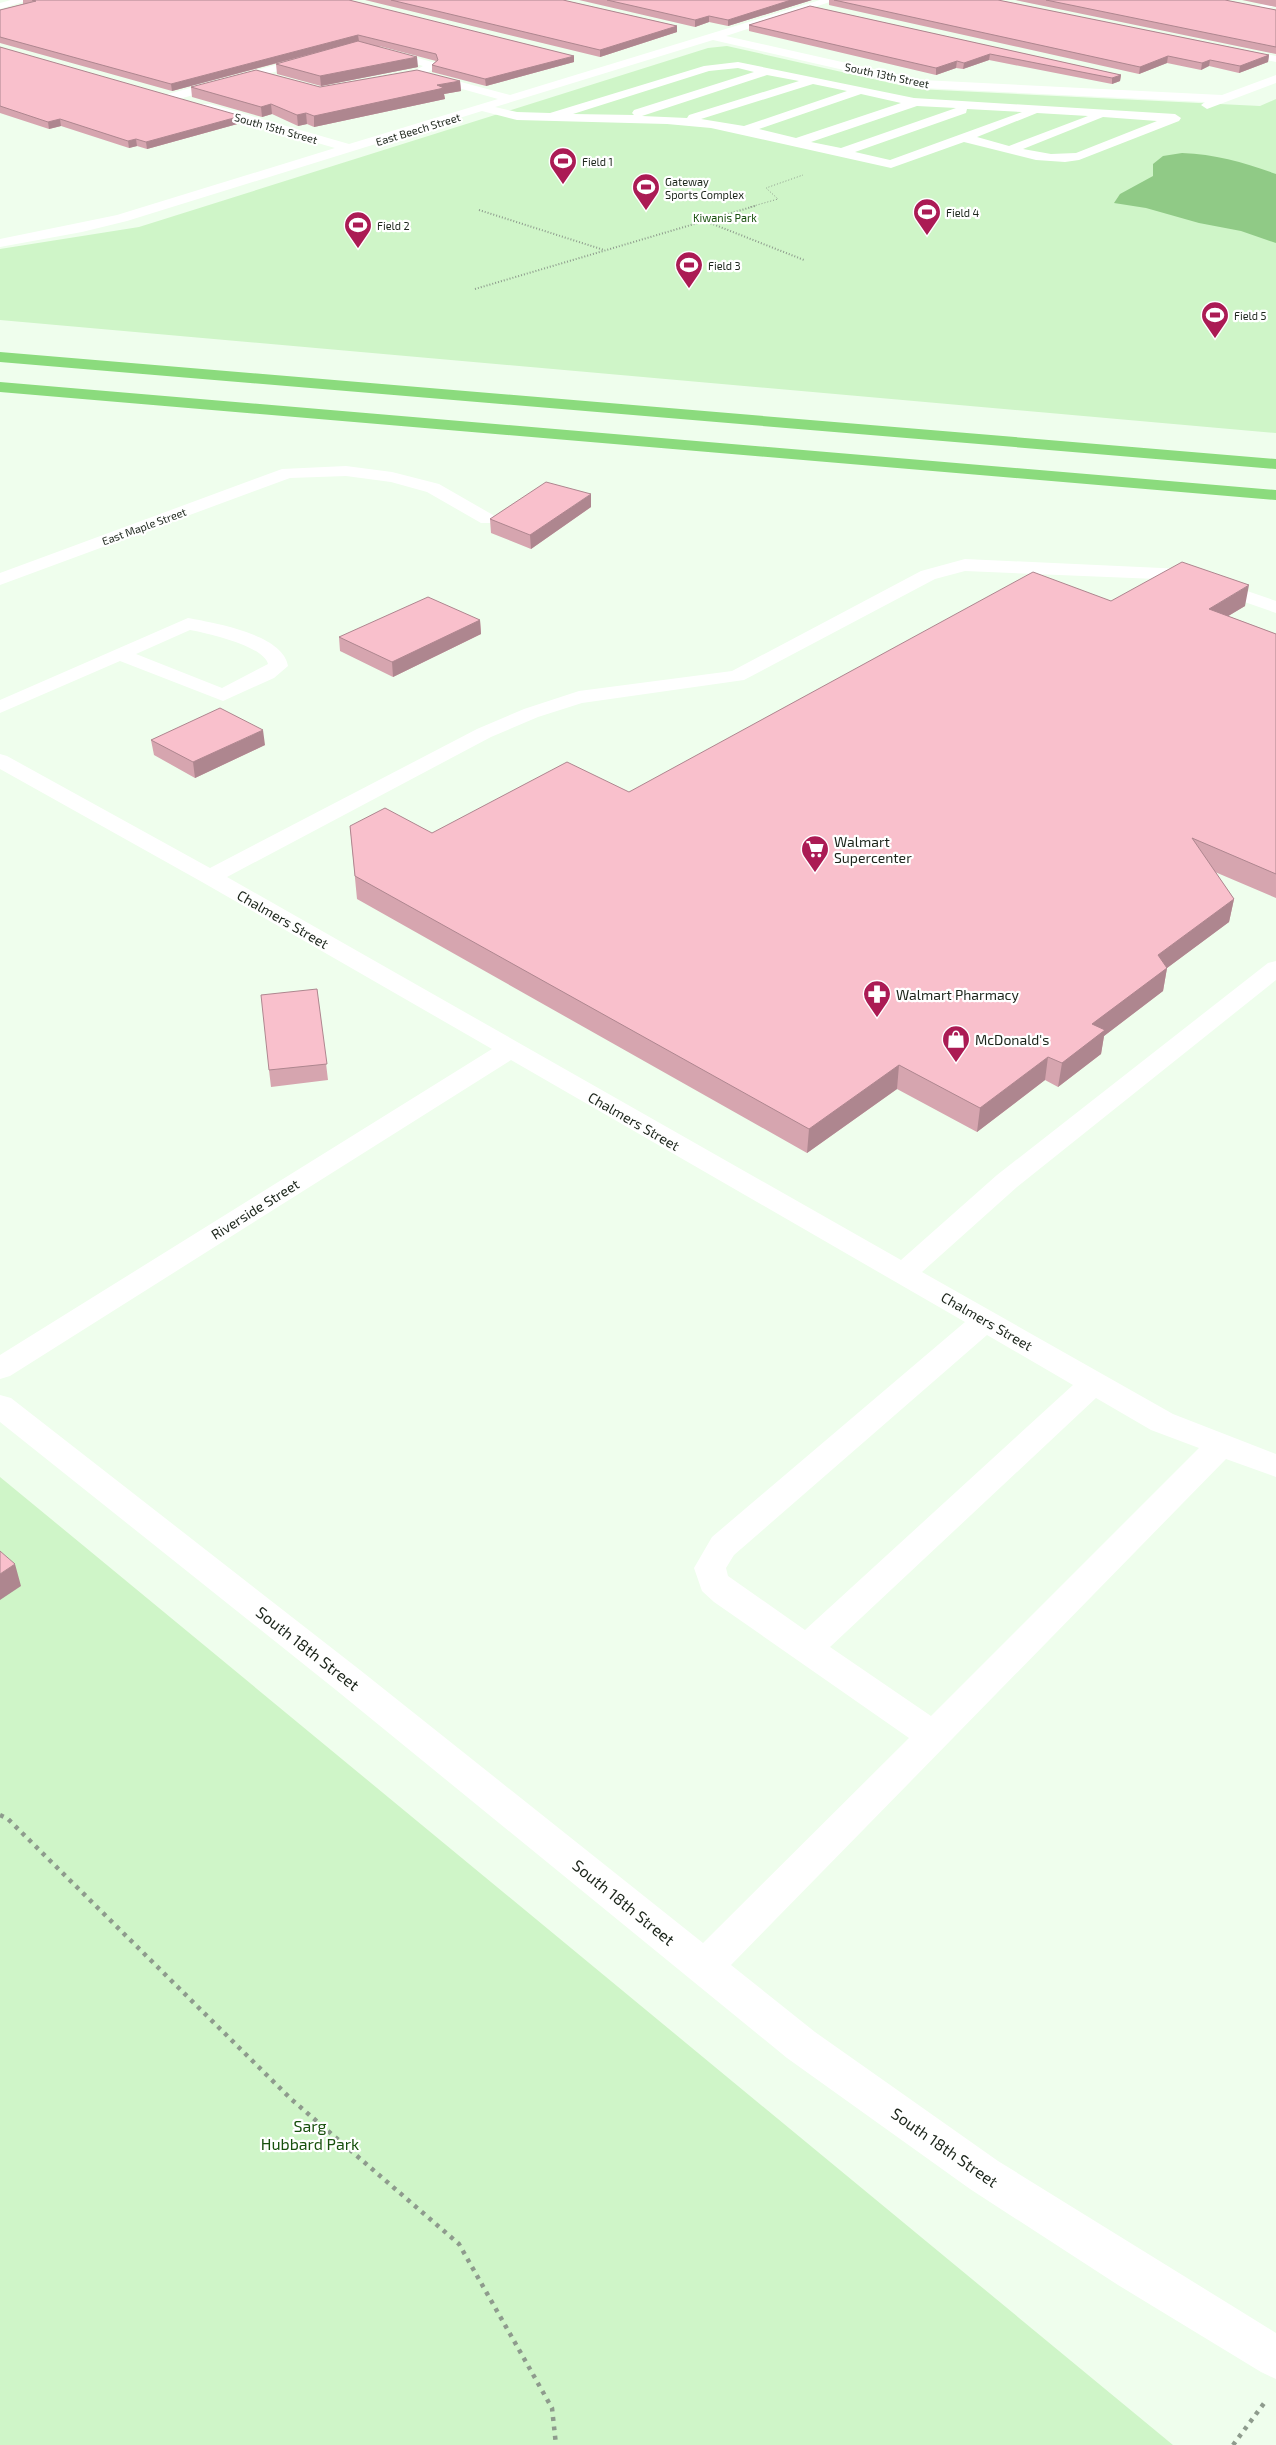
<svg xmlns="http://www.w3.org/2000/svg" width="1276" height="2445" font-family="'Exo 2',sans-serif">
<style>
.green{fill:#cff5c8}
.water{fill:#90ca86}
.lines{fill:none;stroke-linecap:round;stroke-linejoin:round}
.path-far2{stroke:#8e9b8d;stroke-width:1;stroke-dasharray:1 2;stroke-linecap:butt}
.path-far1{stroke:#8e9b8d;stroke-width:2;stroke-dasharray:1 2;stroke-linecap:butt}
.path{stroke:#8e9b8d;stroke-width:4.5;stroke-dasharray:4 5.5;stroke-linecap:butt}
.minor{fill:#fff;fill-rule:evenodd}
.highway{fill:#8bdb7d;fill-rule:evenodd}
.wall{fill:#d6a5af}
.shaded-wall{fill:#ae868f}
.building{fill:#f9c0cc;stroke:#ae868f}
.labels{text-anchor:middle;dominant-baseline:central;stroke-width:4.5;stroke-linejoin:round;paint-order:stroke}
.far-street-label{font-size:11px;fill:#1c251b;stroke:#fff}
.far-poi-label{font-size:11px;fill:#1c251b;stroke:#fff;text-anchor:start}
.far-park-label{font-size:11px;fill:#18500d;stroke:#fff}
.poi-label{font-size:14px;fill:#1c251b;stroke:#fff;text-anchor:start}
.street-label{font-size:14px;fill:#1c251b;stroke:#fff}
.near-street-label{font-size:16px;fill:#1c251b;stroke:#fff}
.near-park-label{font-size:16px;fill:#18500d;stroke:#fff}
</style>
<rect width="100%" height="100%" fill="#effeed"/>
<path class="green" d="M727,46l190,43 343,17 16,-7v334l-1276,-113v-71l139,-22 569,-179z
M0,1477l79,65 1094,903h-1173z"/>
<path class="water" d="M1182,153c34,1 63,10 94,21v69l-35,-12 -42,-8 -53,-15 -32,-5 6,-9 33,-18v-12l10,-8z"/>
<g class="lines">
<path class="path-far2" d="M750,207l28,-8 -12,-11 37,-13"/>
<path class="path-far1" d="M479,210l125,40
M705,221l99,39
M475,289l280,-83"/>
<path class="path" d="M0,1815l8,4 283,280 168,145 93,164 4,37
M1233,2445l32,-43"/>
<path class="minor" d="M11,0h18l-29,9v-6z
M820,0h16l-110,36 196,44 300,15 54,-20v8l-69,26 -6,-4 4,-3 -283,-14 -209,-48 -218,67 22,5 33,1 154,-47 34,-4 176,36 261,16 6,4 -2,3 -100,39 -14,2 -29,-2 -72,-18 -73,26 -180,-40 -44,-4 -150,-4 -35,-9 -355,110 -45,11 -82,15v-8l117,-24 218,-67 -133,-38 -2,-3 2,-3h8l139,40 149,-45 -79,-22 -37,5 -2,-2 2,-2 32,-7 9,-5 -46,-13v-4l4,-1 55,15v4l-9,6 83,22zM738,68l16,4 -120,38 -2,3 2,2 -61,-1 136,-43zM767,75l32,6 -110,34 -2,3 -45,-2zM813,84l34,7 -103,35 -43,-7zM861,94l40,9 -105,35 -37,-9zM917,106l39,2 -115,40 -30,-6zM967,109l55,3 -132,48 -35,-8 111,-39zM1037,113l51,3 -79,30 -32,-9zM1103,117l54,4 -81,32 -25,1 -28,-5z
M1272,0h4v6l-17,5 -5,-3z
M1231,47l45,9v6l-49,-10 -2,-2z
M313,55l4,1v4l-145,41 -6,-4 2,-3z
M346,466l46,6 47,12 54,31 3,4 -3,4h-12l-54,-31 -36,-10 -45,-6 -56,2 -290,107v-12l282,-104z
M965,559l218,10 93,32v12l-95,-33 -216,-9 -30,8 -191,101 -162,23 -44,14 -47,20 -264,140 674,383 96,-85 271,-212 8,-2v19l-259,207 -95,85 251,142 103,40v23l-50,-18 -495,506 84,67 183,129 278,172v46l-15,-7 -143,-87 -148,-96 -183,-131 -451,-368 -336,-268v-27l11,3 349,272 343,273 206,-205 -195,-136 -12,-11 -8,-23 18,-31 253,-215 -454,-262 -501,316 -10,3v-24l492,-306 -290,-167 -202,-113v-15l7,2 203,112 267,-139 47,-20 55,-18 153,-20 189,-100zM987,1335l86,50 -268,245 -77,-54 -2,-8 8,-13zM1096,1398l55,32 48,18 -268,268 -101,-69z
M188,618c26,5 95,16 100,48l-14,12 -51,23 -103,-40 -120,52v-13zM190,630c17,3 74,16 78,34l-46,24 -86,-34z"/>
<path class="highway" d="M0,352l1276,107v10l-1276,-107z
M0,382l1276,108v10l-1276,-108z"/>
</g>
<path class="wall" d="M23,0h326l225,62 -88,24 -54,-14v-7l4,-4 -57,-15 39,21 -97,19 -44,-12 -1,-10 59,-16 -163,43 -172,-48v-33l23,-6z
M365,0h198l114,26v6l-77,25z
M579,0h233l-84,26 -19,-4 -14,5z
M829,0h169l271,55 -1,7 -29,11 -30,-7 -8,4 -34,-7 -28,11 -310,-69z
M1015,0h210l51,10v44z
M1242,0h34v7z
M810,6l311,69 -1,6 -8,3 -123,-24 -26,9 -7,-1 -20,7 -187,-44v-6z
M0,47l241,76 -94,26 -10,-3 -8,2 -68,-22 -12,3 -49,-16z
M460,81l1,10 -17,3 1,5 -131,28 -7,-3 -9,2 -26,-12 -10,3 -70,-20 -1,-10h129z
M591,507l-60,42 -40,-16 -1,-14z
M1111,601l134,5 -17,10 48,18v264l-61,-26 19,27 -5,23 -62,46 -4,23 -59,45 -3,18 -43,33 -13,-7 -68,52 -80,-43 -90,64 -450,-254 -7,-73 82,7 197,-41z
M480,620l1,14 -88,43 -53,-26 -1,-14z
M151,740l114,5 -70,33 -41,-23z
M317,989l11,91 -57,7 -2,-17z"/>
<path class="shaded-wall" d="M791,0h21l-84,26v-6z
M709,16v6l-14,5v-7z
M677,26v6l-77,25v-7z
M358,35l1,6 -187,50 -1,-7z
M990,54l-1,6 -26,9 1,-6z
M1269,55l-1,7 -29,11 1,-7z
M574,56v6l-88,24 -1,-7z
M1168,56l-1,7 -28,11 1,-7z
M417,57l1,10 -97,19 -1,-10z
M1210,60l-1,6 -8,4 1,-7z
M957,61l-1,7 -20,7v-7z
M1121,75l-1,6 -8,3v-6z
M460,81l1,10 -17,3 1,5 -131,28v-11l123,-31z
M271,104l1,10 -10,3 -1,-10z
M306,113l1,11 -9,2 -1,-11z
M241,116v7l-94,26 -1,-7z
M60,119l1,7 -12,3 -1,-7z
M136,139l1,7 -8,2 -1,-7z
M591,494v13l-60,42 -1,-14z
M1249,585l-4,21 -40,24 4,-21z
M480,620l1,14 -88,43 -1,-15z
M263,730l2,15 -70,33 -2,-16z
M1234,899l-5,23 -62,46 -4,23 -59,45 -3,18 -43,33 4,-24 30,-39 66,-69z
M1048,1057l-3,23 -68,52 3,-24z
M899,1065l-2,24 -90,64 2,-24z
M15,1564l6,22 -21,14v-26z"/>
<path class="building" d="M32,0h317l225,56 -89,23 -53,-14 6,-5 -2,-6 -78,-19 -187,49 -171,-47v-27l36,-9z
M391,0h172l114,26 -77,24z
M607,0h184l-63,20 -19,-4 -14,4z
M834,0h164l271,55 -29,11 -30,-6 -8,3 -34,-7 -28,11z
M1046,0h179l51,10v37z
M810,6l311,69 -9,3 -122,-24 -26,9 -7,-2 -21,7 -187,-43z
M358,41l59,16 -97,19 -44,-12z
M0,47l241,69 -95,26 -10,-3 -8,2 -68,-22 -12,3 -48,-16z
M256,70l64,17 97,-17 43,11 -23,4 7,3 -130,28 -8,-3 -9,2 -26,-11 -10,3 -70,-20z
M546,482l45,12 -61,41 -40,-16z
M1182,562l67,23 -40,24 67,25v240l-84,-36 42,61 -76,56 9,13 -75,56 13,6 -43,33 -14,-6 -68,51 -81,-43 -90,64 -454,-253 -5,-50 35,-18 47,25 135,-71 62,30 404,-220 78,29z
M428,597l52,23 -88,42 -53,-25z
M220,708l43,22 -70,32 -42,-22z
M317,989l10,75 -58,6 -8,-75z
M0,1551l15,13 -15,10z"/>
<defs>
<g id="stadium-pin" transform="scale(1.4375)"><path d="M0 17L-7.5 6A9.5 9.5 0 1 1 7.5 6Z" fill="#ab1b54" stroke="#fff"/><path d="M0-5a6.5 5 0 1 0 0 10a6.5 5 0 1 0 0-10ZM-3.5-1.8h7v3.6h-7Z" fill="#fff"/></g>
<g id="supermarket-pin" transform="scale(1.4375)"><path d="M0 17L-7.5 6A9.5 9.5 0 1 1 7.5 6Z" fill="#ab1b54" stroke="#fff"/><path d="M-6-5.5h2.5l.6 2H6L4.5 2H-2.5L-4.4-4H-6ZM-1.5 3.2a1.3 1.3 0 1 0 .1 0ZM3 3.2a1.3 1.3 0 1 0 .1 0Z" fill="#fff"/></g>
<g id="pharmacy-pin" transform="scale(1.4375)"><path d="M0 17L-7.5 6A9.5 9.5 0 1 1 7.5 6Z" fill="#ab1b54" stroke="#fff"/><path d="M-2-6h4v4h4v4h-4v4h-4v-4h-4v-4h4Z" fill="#fff"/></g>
<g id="shop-pin" transform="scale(1.4375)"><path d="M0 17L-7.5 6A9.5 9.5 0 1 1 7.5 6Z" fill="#ab1b54" stroke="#fff"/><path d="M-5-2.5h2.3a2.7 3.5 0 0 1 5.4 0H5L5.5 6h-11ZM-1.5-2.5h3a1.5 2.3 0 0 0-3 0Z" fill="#fff"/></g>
</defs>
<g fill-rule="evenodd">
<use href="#stadium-pin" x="563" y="161"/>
<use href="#stadium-pin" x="646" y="187"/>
<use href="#stadium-pin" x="927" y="212"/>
<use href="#stadium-pin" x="358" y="225"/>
<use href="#stadium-pin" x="689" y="265"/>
<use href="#stadium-pin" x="1215" y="315"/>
<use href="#supermarket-pin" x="815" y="849"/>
<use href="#pharmacy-pin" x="877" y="994"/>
<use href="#shop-pin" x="956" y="1039"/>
</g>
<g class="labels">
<g class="far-street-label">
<text transform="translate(887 75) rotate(12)">South 13th Street</text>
<text transform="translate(276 128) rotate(16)">South 15th Street</text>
<text transform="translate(418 129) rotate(-17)">East Beech Street</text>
<text transform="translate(144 526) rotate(-20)">East Maple Street</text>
</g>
<g class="far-poi-label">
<text x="582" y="161">Field 1</text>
<text x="665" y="181">Gateway<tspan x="665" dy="13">Sports Complex</tspan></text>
<text x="946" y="212">Field 4</text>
<text x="377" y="225">Field 2</text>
<text x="708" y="265">Field 3</text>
<text x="1234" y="315">Field 5</text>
</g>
<g class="far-park-label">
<text x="725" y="217">Kiwanis Park</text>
</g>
<g class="poi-label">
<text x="834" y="841">Walmart<tspan x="834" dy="16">Supercenter</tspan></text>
<text x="896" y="994">Walmart Pharmacy</text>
<text x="975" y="1039">McDonald's</text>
</g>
<g class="street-label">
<text transform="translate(283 919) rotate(30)">Chalmers Street</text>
<text transform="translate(634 1121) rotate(30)">Chalmers Street</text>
<text transform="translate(255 1209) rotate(-32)">Riverside Street</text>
<text transform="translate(987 1321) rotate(30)">Chalmers Street</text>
</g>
<g class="near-street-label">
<text transform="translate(308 1648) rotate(38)">South 18th Street</text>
<text transform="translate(624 1902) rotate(39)">South 18th Street</text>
<text transform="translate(945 2147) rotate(35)">South 18th Street</text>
</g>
<g class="near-park-label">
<text x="310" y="2125">Sarg<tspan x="310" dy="18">Hubbard Park</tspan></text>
</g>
</g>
</svg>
